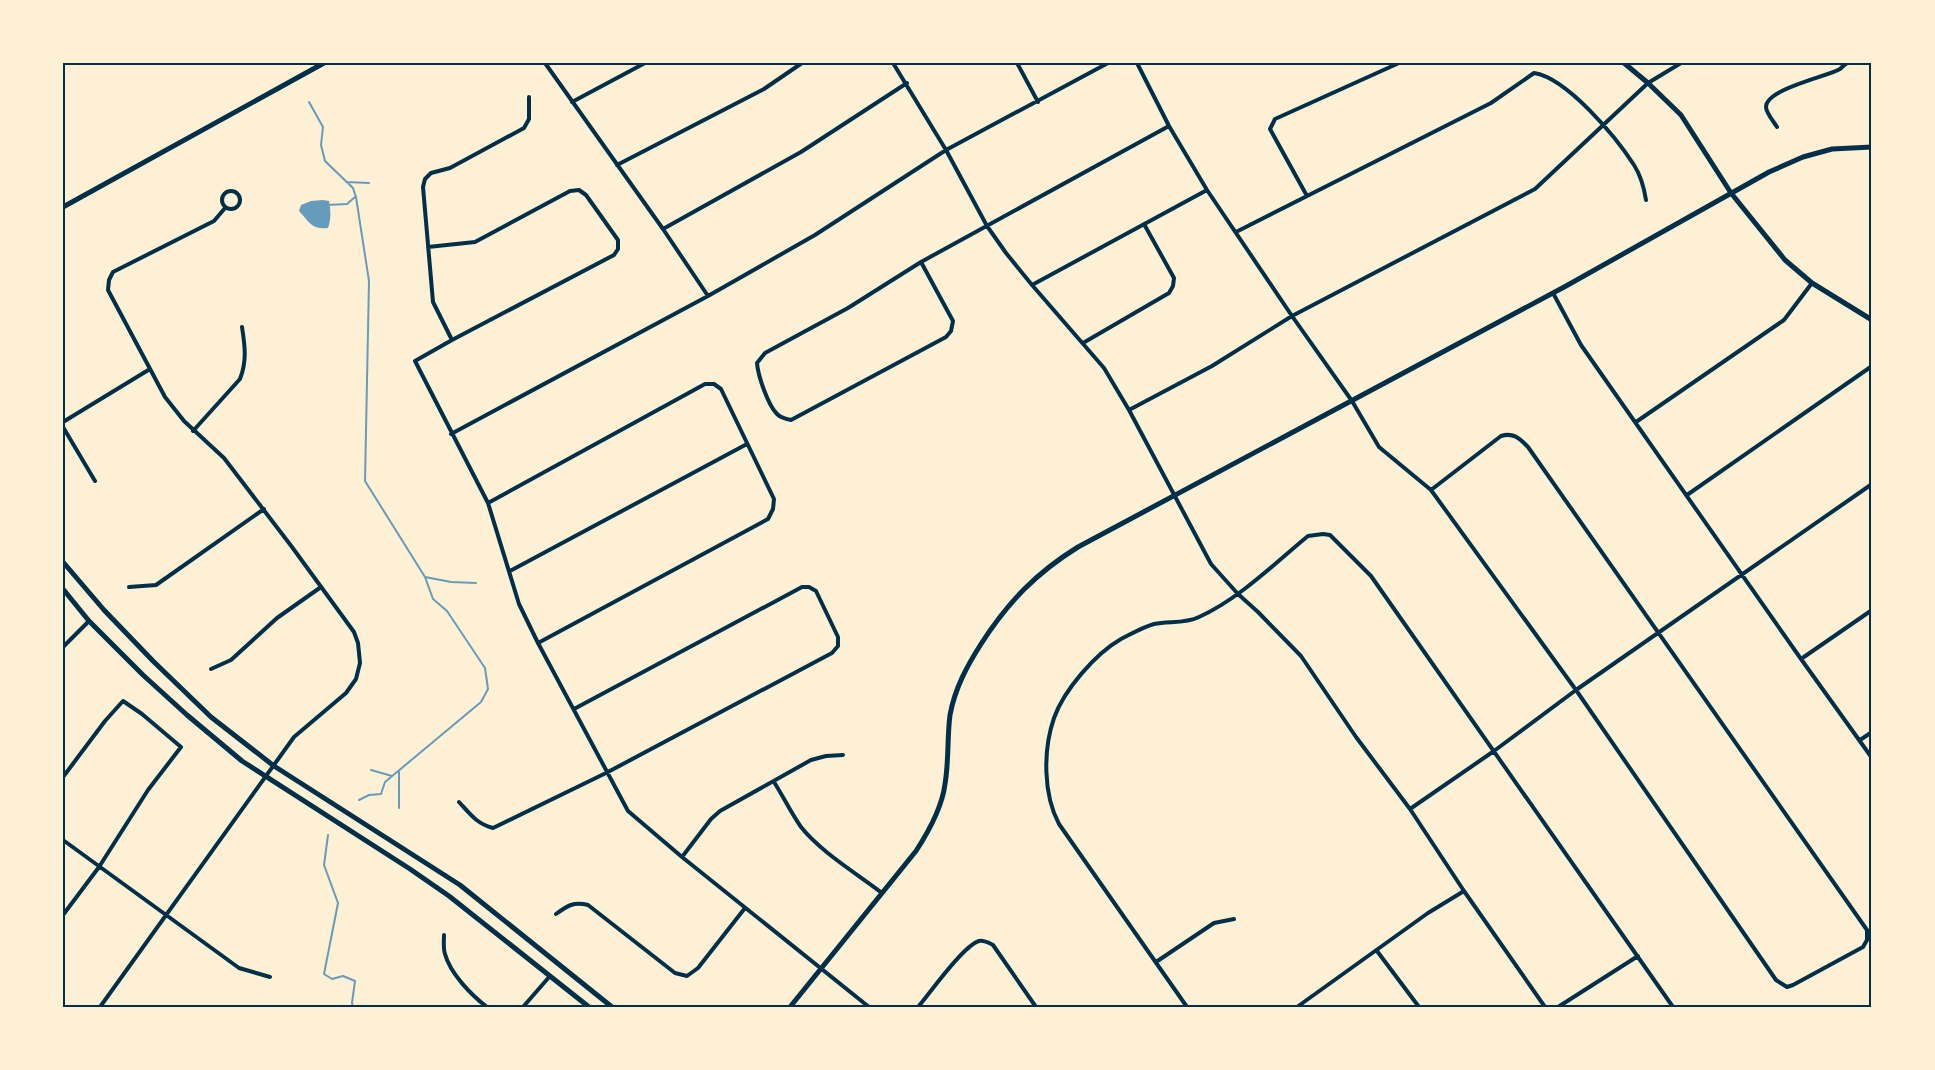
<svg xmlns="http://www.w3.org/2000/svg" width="1935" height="1070" font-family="Montserrat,sans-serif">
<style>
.water{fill:#669bbc}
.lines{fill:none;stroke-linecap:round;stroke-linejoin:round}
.stream{stroke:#669bbc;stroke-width:2}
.minor{stroke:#003049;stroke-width:4}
.tertiary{stroke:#003049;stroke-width:5}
.secondary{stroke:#003049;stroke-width:5}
.neatline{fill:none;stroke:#003049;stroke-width:2}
</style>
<rect width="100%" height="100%" fill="#fdf0d5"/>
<path class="water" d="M323,200l6,1c2,9 2,19 -1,27 -16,2 -19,-6 -29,-17l2,-6 10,-4z"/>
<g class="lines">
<path class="stream" d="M309,102l14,25 -2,18 4,16 28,27 3,9 13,84 -4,200 60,96 8,22 14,12 38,57 3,21 -7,13 -96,80 -4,12 -12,1 -10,5
M346,182l23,1
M327,205l20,-1 8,-7
M425,577l26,5 25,1
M371,770l21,6
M399,808v-36
M328,835l-4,30 14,38 -14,71 8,5 11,-3 12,5 -3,22 1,4"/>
<path class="minor" d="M545,63l118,166 45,67
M893,63l53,87 41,76 19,27 26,32 72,83 25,42 82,154 27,30 20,18 43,44 55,81 54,72 54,82 81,116
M1017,63l21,39
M1137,63l32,63 38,64 85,126 60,85 27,46 52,43 145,200 200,290 11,7 6,-2 70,-38 4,-7v-10l-339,-483c-8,-8 -14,-15 -27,-11l-70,54
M572,102l73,-39
M1777,127c-3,-5 -11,-14 -11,-20 0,-18 60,-30 74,-38 2,-2 4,-4 7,-6
M617,165l147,-76 38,-26
M222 200a9 9 0 1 1 18 0a9 9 0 1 1-18 0Z
M1307,196l-37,-67 5,-10 124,-56
M663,229l138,-77 106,-69
M1236,232l255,-129 43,-30c33,5 82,64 100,92 7,11 10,22 12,35
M428,247l47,-5 95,-51 9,-1 7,5 32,45v9l-4,6 -162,85 -37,21 73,142 31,101 19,39 90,168 54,46 187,150
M921,262l32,59 -2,10 -5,6 -155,83c-5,-1 -10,-2 -14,-6 -9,-9 -19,-38 -20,-51l8,-10 83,-45 73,-46 248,-136
M1032,285l175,-95
M1553,293l28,52 220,314 71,99
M452,340l-19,-38 -10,-115 2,-8 6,-6 19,-5 74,-40 5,-9v-22
M1083,343l86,-50 4,-7 1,-8 -30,-54
M1129,410l83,-44 80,-50 243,-127 113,-106 33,-20
M63,422l87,-53
M1636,422l148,-102 28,-37
M63,427l32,54
M193,431l47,-52c7,-18 5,-33 2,-52
M451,434l257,-138 107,-61 131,-85 162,-87
M1687,495l185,-129
M488,503l217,-119h9l7,5 53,110 -1,10 -5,10 -230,124
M510,571l237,-127
M129,587l27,-2 108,-76
M63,647l26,-26
M1801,659l71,-49
M211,669l20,-9 46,-42 44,-31
M1860,740l12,-8
M63,777l42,-56 18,-20 19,13 39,33 -33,43 -49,77 -36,48
M774,782c9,14 17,31 27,45 20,25 55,46 81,66
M459,802c11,12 18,22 34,26l113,-55 226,-120 6,-7v-9l-22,-46 -7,-4h-7l-228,122
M1410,809l84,-58 82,-61 296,-206
M63,840l176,128 31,9
M682,857l29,-38 9,-8 91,-51 15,-4 17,-1
M556,914c11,-8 18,-13 32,-9l87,68 12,3 11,-8 47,-60
M444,935c0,5 -1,13 1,19 5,19 26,41 42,53
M1377,951l42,56
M1156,962l58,-39 20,-4
M100,1007l194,-270 52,-44 10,-14 4,-16 -2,-20 -4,-11 -62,-85 -68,-89 -40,-37 -19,-24 -57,-107 1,-10 4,-8 101,-51 11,-13
M523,1007l27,-31
M918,1007c12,-14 45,-61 61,-66 5,-1 10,2 14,4l43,62
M1187,1007l-128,-183c-16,-30 -16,-74 -5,-106 10,-28 41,-64 67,-79 10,-5 22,-12 33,-15 15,-3 31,0 45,-7 40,-18 76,-54 109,-81l15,-2 7,1 41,41 302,431
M1297,1007l131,-94 36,-22
M1558,1007l80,-51"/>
<path class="tertiary" d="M1624,63l24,20 33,32 50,78 54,67 27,23 60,37
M790,1007l126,-156c13,-20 26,-43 29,-67 4,-23 2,-46 5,-69 5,-27 17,-49 31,-71 27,-42 55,-71 97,-97l488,-261 203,-114 34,-15 29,-8 40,-2"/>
<path class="secondary" d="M63,207l261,-144
M63,562l41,48 49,51 58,56 63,49 186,119 152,122
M63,589l26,32 54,54 44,40 55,46 168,108 39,27 140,111"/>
</g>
<rect width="1935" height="1070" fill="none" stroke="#fdf0d5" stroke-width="129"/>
<rect x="64" y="64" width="1806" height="942" class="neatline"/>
</svg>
